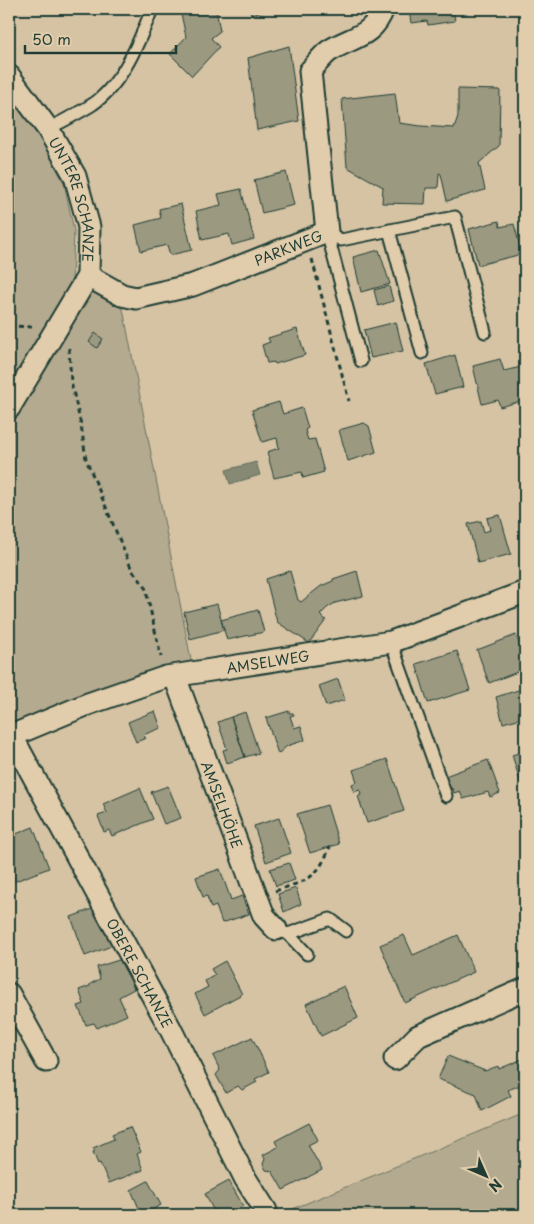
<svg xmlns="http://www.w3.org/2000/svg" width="534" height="1224" font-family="'Playpen Sans',sans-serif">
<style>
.green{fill:#b4aa8f;stroke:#6a7462}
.water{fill:#868973;stroke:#5d6b5a}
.building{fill:#9c9981;stroke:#1f3d34}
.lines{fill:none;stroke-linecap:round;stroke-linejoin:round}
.lane-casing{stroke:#1f3d34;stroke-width:15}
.street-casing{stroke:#1f3d34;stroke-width:25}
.path{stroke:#1f3d34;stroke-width:3;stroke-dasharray:5 4;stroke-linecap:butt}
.lane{stroke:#e1ccab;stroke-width:11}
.street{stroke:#e1ccab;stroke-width:21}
.labels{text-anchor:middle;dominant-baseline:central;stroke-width:5;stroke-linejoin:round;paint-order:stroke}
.street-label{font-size:14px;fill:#1f3d34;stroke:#e1ccab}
</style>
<rect width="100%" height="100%" fill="#d5c3a4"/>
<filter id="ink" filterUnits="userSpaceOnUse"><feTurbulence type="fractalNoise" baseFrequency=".02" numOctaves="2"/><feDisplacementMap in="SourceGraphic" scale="10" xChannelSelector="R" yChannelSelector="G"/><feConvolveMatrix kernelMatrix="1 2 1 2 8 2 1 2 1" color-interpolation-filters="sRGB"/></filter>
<g filter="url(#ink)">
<path class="green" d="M9,95l31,40 24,48 10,48 -2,50 51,28 69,356 -183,66z
M525,1113v102h-247z"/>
<path class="water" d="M256,462l4,13 -30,9 -4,-14z"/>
<path class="building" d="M180,9h36l4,22 -9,7 8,9 -27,29 -22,-22 16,-17z
M250,9h23l-22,6z
M409,9h44l2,12 -27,4 -1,-4 -16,2z
M289,46l10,75 -42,9 -9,-72z
M458,89l42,1 -1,56 -20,17 6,27 -38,11 -6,-27 -2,-1 -1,15h-12l-1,16 -43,-1 1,-16 -36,-20 -5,-68 53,-6 4,30 22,3 33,2 4,-12z
M286,172l8,33 -32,8 -8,-33z
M241,189l13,50 -22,6 -3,-11 -27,6 -6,-29 25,-6 -3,-11z
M181,204l11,46 -22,5 -3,-10 -26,6 -6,-26 26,-7 -2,-9z
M499,221l1,6 14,-3 8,30 -44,11 -9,-36z
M379,250l11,34 -29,8 -8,-35z
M389,286l4,15 -15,5 -4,-16z
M396,322l7,29 -32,7 -7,-28z
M297,329l8,26 -30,9 -1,-2 -7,1 -5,-18 8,-3 -2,-4z
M95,333l8,6 -6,9 -8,-6z
M455,355l8,32 -28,7 -9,-30z
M500,359l4,12 21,-5v-3v37l-25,7 -2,-7 -16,4 -9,-38z
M279,402l4,12 19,-6 6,20 -3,2 3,10 7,-1 9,33 -21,6 -1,-6 -28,6 -7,-26 12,-4 -2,-10 -15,4 -10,-32z
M364,423l5,3 7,26 -28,9 -9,-31z
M525,502v26l-4,-25z
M500,515l11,39 -33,9 -10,-39 13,-3 3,11 6,-2 -3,-12z
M290,571l8,29 3,2 20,-16 12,-5v-2l24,-8 6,25 -28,7 -8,5 -7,7 6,5 -17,23 -32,-21 -11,-43z
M217,604l7,26 -34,9 -6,-27z
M258,610l6,22 -37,8 -6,-20z
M516,635l9,24v10l-36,14 -12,-33z
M457,651l13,39 -42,13 -12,-39z
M338,679l7,21 -19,6 -7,-20z
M525,688v29l-22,6 -7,-26z
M155,711l6,17 -18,7 3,3 -10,4 -8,-20z
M289,711v2h4l1,2 -4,1 4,12 7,-2 4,14 -18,6 -9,8 -12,-36z
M245,712l14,41 -14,4 -14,-40z
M231,717l14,40 -18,6 -4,-13 4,-1 -9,-27z
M525,751v32l-4,1 -9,-29z
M387,759l17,52 -37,12 -9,-27 3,-1 -1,-5 -6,2 -2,-8 5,-2 -4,-12z
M488,760l12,33 -10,4 -2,-5 -25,7 -3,-8 -6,2 -2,-5 -2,1 -5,-13z
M168,786l13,32 -17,6 -13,-32z
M140,788l13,31 -41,17 -3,-6 -5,2 -6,-16 9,-3 -4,-9z
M327,805l12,39 -29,9 -13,-39z
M279,818l12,35 -25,9 -12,-36z
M33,827l16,41 -36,14 -4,-12v-33z
M289,863l6,17 -19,6 -6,-17z
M220,869l11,31 11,-4 7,18 -27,9 -6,-17 -5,2 -4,-12 -4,1 -7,-20z
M296,888l5,16 -17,8 -6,-18z
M100,906l14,39 -29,11 -14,-39z
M404,935l9,20 45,-20 16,37 -69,31 -25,-58z
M122,959l12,30 -15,8 8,18 -30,13 -3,-5 -8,2 -8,-19 6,-2 -5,-14 11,-4v-2l10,-5 -3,-12z
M225,961l17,33 -37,20 -10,-20 13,-7 -3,-6 10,-6 -4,-6z
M344,986l14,32 -37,18 -15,-32z
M252,1037l17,35 -14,7 2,3 -15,8 -4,-4 -12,7 -10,-18 4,-5 -7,-14z
M448,1056l37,15 13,-5 1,3 26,-11v25l-17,7 3,6 -29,15 -6,-17 -38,-15z
M309,1123l9,17 -10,5 14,25 -39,20 -11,-19 -6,-1 -3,-6 2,-5 -2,-4 15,-8 -3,-6z
M130,1127l11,25 -4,2 6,16 -34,13 -9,-20 -2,1 -5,-12 2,-1 -2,-3 21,-9 -2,-5z
M148,1181l13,24 -19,10 -11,-25z
M229,1181l14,25 -16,9h-11l-11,-21z"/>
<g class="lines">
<g class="lane-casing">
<path id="lane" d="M48,129c15,-8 31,-16 45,-25 30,-21 46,-62 59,-95
M389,230l33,123
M327,232l14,8 114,-23 30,115
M327,232l34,129
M391,642l55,154
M276,929l12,5 42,-15 16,12
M288,934l19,20"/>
</g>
<g class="street-casing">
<g id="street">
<path id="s1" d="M9,76l39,53 27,47 14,51 -1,49 -79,132"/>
<path id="s2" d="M88,276l34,19 14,3 57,-13 134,-53 -17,-161c6,-6 12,-15 19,-20 23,-15 43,-13 54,-42"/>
<path id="s3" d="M175,677l89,239 12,13"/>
<path id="s4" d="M9,731l161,297 75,150 21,33v4"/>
<path id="s5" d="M11,736l77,-32 78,-27 225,-35 134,-50"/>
<path d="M9,994l37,67"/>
<path d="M395,1059l23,-23 107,-47"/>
</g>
</g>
<path class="path" d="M312,259l37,142
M9,326l25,1
M69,348l2,34 10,43 5,34 46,111 13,16 16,71
M275,891c32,-11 41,-10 55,-44"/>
<use href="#lane" class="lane"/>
<use href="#street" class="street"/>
</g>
</g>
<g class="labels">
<g class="street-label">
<text stroke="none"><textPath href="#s1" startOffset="142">UNTERE SCHANZE</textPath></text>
<text stroke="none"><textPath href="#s2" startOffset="214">PARKWEG</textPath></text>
<text stroke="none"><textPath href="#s5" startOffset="269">AMSELWEG</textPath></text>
<text stroke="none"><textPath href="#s3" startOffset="136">AMSELHÖHE</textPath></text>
<text stroke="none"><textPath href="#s4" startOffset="275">OBERE SCHANZE</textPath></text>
</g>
</g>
<rect width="534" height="1224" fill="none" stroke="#e1ccab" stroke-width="30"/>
<rect x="15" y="15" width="504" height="1194" fill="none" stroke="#1f3d34" stroke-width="2" filter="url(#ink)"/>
<g transform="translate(486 1176) rotate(135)" stroke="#e1ccab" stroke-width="4" paint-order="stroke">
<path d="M0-4L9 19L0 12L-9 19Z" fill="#1f3d34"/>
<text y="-8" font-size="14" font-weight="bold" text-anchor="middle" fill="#1f3d34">N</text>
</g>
<path d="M25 45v8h151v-8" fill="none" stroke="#1f3d34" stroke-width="2.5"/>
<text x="32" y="45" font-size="15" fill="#1f3d34" stroke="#e1ccab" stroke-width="4" paint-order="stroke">50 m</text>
</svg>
